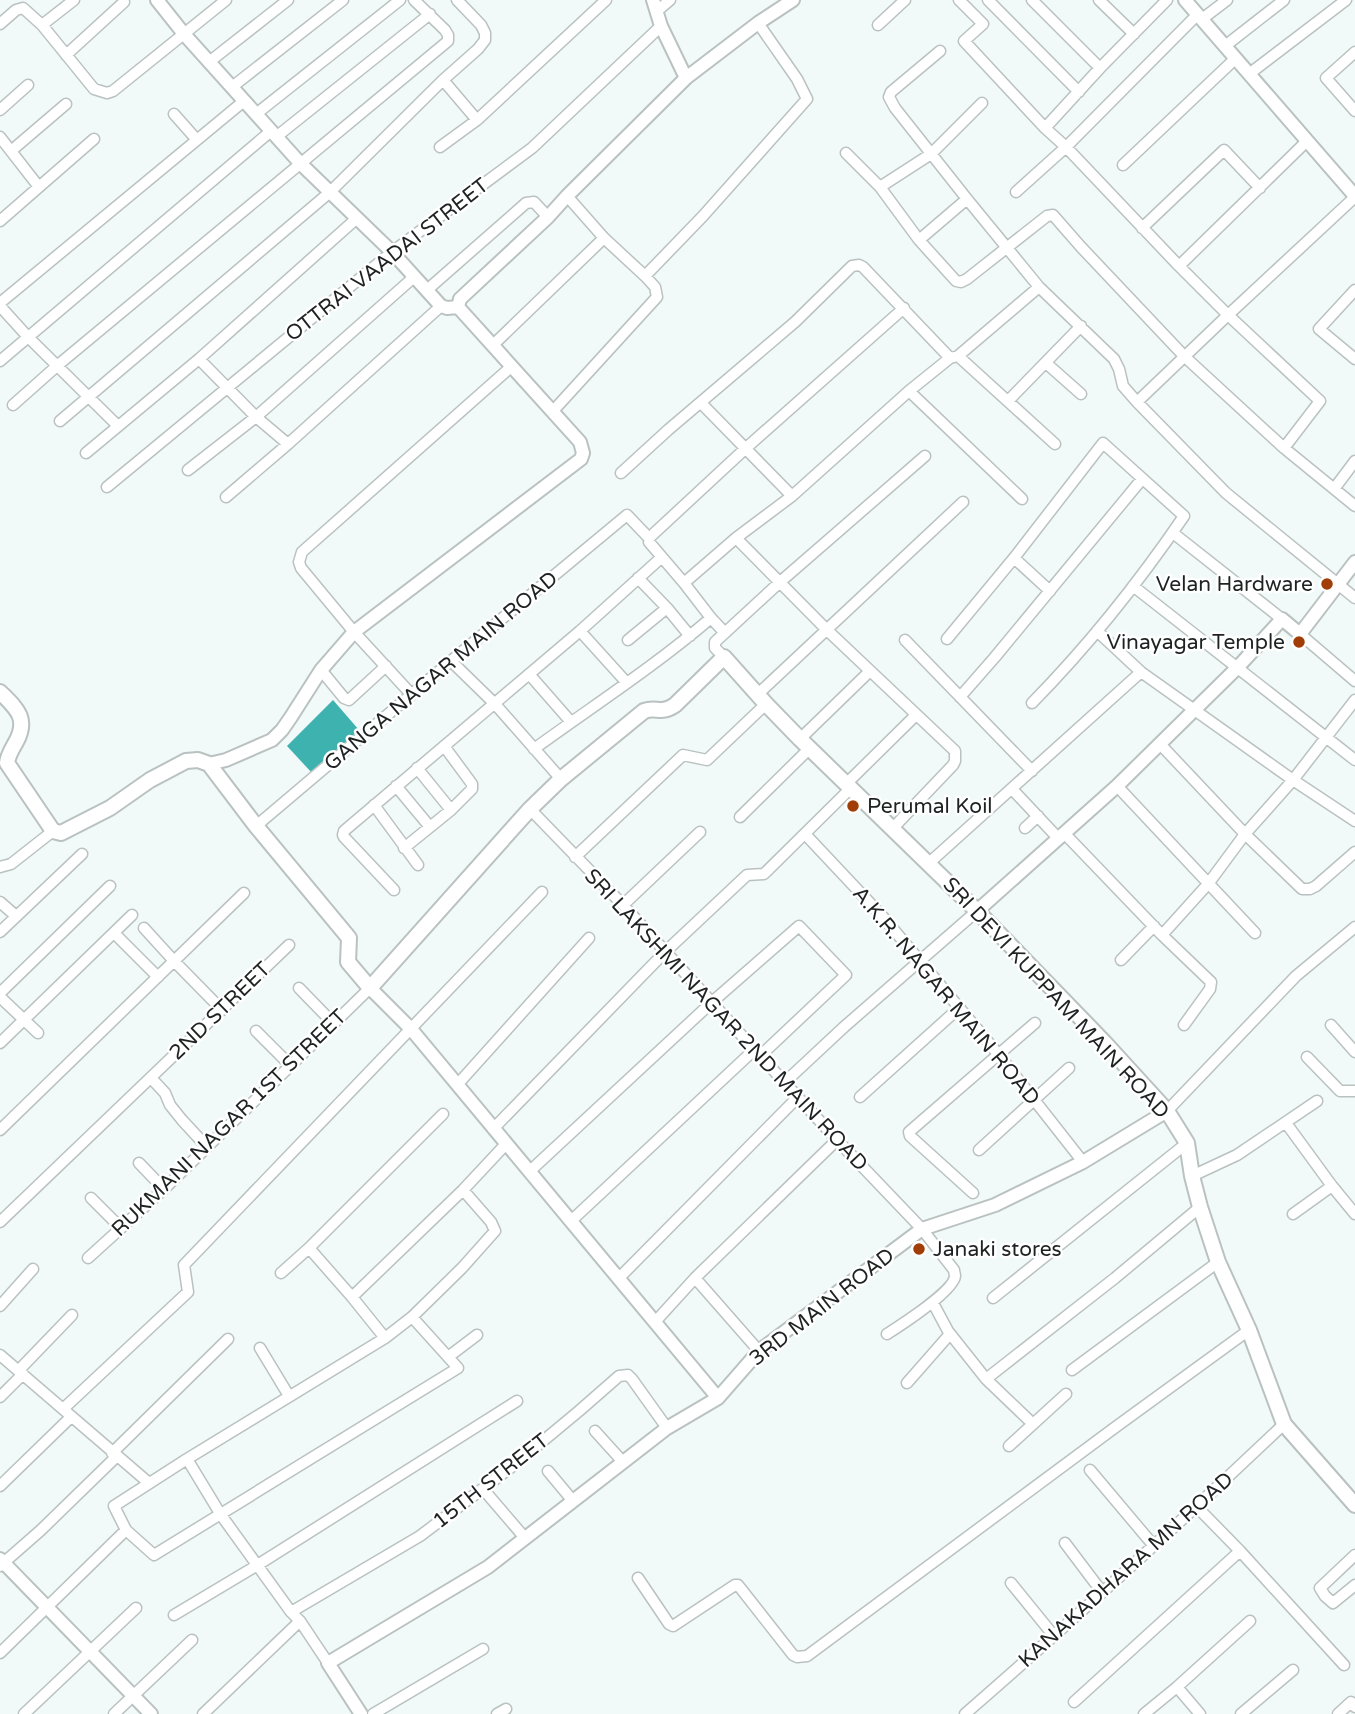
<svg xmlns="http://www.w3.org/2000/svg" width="1355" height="1714" font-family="'Varela Round',sans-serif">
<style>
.water{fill:#3eb2af}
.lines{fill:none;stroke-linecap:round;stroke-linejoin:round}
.minor-casing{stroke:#bac2c1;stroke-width:13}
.tertiary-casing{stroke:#bac2c1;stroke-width:16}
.secondary-casing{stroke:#bac2c1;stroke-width:18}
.minor{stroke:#fff;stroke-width:10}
.tertiary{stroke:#fff;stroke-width:12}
.secondary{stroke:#fff;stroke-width:14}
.poi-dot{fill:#a13d06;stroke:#fff;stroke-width:2.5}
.labels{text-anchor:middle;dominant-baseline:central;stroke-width:5;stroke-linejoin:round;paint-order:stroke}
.street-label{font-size:21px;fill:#1f2222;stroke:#fff}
.poi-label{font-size:21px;fill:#1f2222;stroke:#fff;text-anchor:end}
</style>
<rect width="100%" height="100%" fill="#f1f9f9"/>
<path class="water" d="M333,700l26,30 -47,43 -25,-27z"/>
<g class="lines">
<g class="minor-casing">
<path id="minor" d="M959,0l24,24 -19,17 81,87 21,19 113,119 49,49 92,86 -36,47
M988,0l91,92
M1032,0l68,68
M1099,0l35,34
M657,11l13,-11
M1202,19l25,-19
M0,24l16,-14 7,-2 19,17 52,64 13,4 6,-2 113,-91
M42,25l32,-25
M878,25l27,-25
M1225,46l59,-46
M940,51l-49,41 -2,5 6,11 72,91 72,88 75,72 5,10 4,17 14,16 89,91 129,105
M1355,52l-29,26 29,33
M66,55l58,-53
M209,62l79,-62
M1249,74l97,-74
M443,80l34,40
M232,87l111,-87
M0,110l28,-25
M174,114l23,26
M256,114l144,-114
M1045,128l55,-60 67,-68
M0,137l39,50
M276,137l154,-123
M440,147l37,-27 129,-120
M11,151l55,-47
M846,153l34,34 39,53 37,41 5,1 6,-3 80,-63 6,-1 28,32 104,110 99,91 71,58
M1123,165l113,-107
M880,187l51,-33 51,-51
M1016,192l50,-45 132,-133
M0,221l94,-82
M1142,228l82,-78 36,38
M919,240l48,-41
M1179,266l128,-125
M645,276l58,-60 104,-117 -10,-20 -39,-56
M427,290l99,-87 8,-1 14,15
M1355,290l-36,39 36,30
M0,303l244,-202
M0,306l28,31 90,89
M493,345l111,-107
M958,356l81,-69
M199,359l57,58 32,27
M0,361l271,-230
M1046,363l35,31
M909,391l113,108
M1008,401l73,-75
M1137,402l91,-87 127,-118
M701,403l91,93
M13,405l45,-40 390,-324v-6l-3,-5 -31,-30
M553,411l104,-114 -2,-10 -10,-11 -41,-38 -37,-42
M60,421l269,-228 114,-113 35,-31 7,-9v-7l-4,-8 -24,-25
M86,453l113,-94 157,-140
M188,470l68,-53 158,-140
M621,473l47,-43 127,-108 57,-56 7,-1 4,2 87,91
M107,487l285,-235 140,-104 129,-122
M1334,489l21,-28
M226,497l62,-53 153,-138
M1173,533l109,86
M649,538l97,-90 158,-140
M736,538l91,92 128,121v10l-2,4 -60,63
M1014,558l36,33
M638,578l29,30 23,28
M684,583l52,-45 56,-42 117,-105 41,-33 8,-2 97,88
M1133,586l222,174
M580,631l47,52
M1097,631l44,41 152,108 62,41
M1300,634l55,47
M947,639l67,-81 89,-115 81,73c-45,66 -96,130 -152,187
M628,640l39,-32
M905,640l127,131
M724,657l-9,-9v-6l65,-60 145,-126
M451,661l44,43 66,75
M321,670l23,28 5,2 37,-34
M529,674l42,48
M411,694l-57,-62 -53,-64 -2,-6 3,-10 210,-186
M758,694l205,-192
M960,697l35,-40 147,-178
M800,739l70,-68
M1160,744l85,90 57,55h8l6,-3 39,-34
M534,749c59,-43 121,-83 177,-131
M417,768l34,42
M847,783l69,-68
M396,786l34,41 21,-17 21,-21v-5l-28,-38
M1117,786l138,147
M1012,789l46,49
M374,805l44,60
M530,809l93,96 214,235 85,89 32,41c0,2 1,4 1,6 -1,15 -54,49 -68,58
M740,817l70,-69
M256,826l195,-165 176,-146 22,23v4l35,41 27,35 14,15
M1025,828l13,-12
M1064,833l98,102 49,47 -1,7 -26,36
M805,834l78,83 116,138 84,107
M404,848l26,-21
M575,857l108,-102 24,5 59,-56
M929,863l212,-191
M0,867l11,-3 42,-33
M394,890l-50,-53 -1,-2 1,-4 236,-200 82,-74
M0,902l16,14
M623,905l77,-73
M144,928l30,33 48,49
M0,932l82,-78
M114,933l44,44
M1162,935l46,-51 37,-50 48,-54 62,-80
M1121,960l33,-34
M299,988l34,35
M0,993l110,-107
M0,997l38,36
M1331,1025l24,27
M256,1031l34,34
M0,1043l132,-128
M1307,1057l33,34h15
M151,1078l14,15 5,12 12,15 25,27
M784,1083l60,-56 133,-116
M457,1085l132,-147
M860,1097l99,-89
M1167,1111l129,-135 59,-49
M1286,1123l46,63 23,28
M493,1129l172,-177 82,-77 17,-1 88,-87
M0,1130l244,-237
M979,1150l90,-82
M139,1163l25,26
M530,1171l181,-168 88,-77 47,49 -86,81
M1192,1176l45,-21 80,-54
M973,1193l-63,-57 -1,-4 126,-109
M91,1198l30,30
M1293,1214l39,-28
M571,1221l183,-171
M0,1222l289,-277
M88,1258l76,-69 206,-201
M281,1273l28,-25
M619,1278l179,-181
M695,1278l64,73
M352,1297l111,-107
M993,1298l194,-155
M933,1303l15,28 38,48 47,45
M0,1306l33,-37
M412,1317l46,51 -304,187 -28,-25 -12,-24 73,-47 198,-121 27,-21 50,-49 33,-37 -4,-9 -28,-32 43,-46
M655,1322l40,-44 142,-138
M385,1338l-33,-41 -43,-49 134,-134
M260,1348l29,48
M0,1355l149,128
M448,1357l29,-22
M19,1370l53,-55
M1072,1370l146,-108
M986,1379l129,-101 85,-71
M907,1383l43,-49
M0,1397l23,-23
M63,1409l125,-117 -4,-27 358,-373
M595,1431l28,31
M1009,1446l57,-52
M112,1453l116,-114
M187,1459l34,56 70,97 9,9 28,42
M1090,1470l64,76
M548,1471l25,30
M0,1486l71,-69
M483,1489l42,49
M1197,1507l43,44 104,114
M1065,1543l37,49
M1355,1555l-35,33 5,8 8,7 22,-18
M0,1566l41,-36 75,-73
M638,1578l31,46 4,2 62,-41h3l55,70 4,2 10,-1 310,-230 132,-96
M1011,1583l43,53
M291,1612l129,-76 94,-71 65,-54 40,-35 9,-1 4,4 35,49
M174,1615l82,-49 261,-165
M0,1653l126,-123
M1177,1687l23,27
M1074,1702l166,-151
M24,1714l112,-106
M114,1714l78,-74
M203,1714l97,-93
M373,1714l110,-65
M497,1714l9,-5
M965,1714c109,-95 215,-191 319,-290
M1144,1714l33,-27 73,-66
M1241,1714l52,-44
M1338,1714l13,-12 4,5"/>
</g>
<g class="tertiary-casing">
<path id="tertiary" d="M157,0l27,34 116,129 92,89 49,54 6,2 11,-1
M653,0l8,26 25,52
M1185,0l170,196
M458,307l2,-8 88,-82 19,-21 119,-118 72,-55 35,-23
M209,764l17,-4 46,-20 10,-10 9,-13 30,-47 33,-38 227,-173 2,-6 -3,-11 -122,-135
M977,911l140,-125 121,-119 44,-48 18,15 55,-72
M370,988l41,41 307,369
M0,1559l151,155
M361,1714l-33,-51 160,-96 179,-139 51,-30 41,-47 163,-122 73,-24 88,-43 84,-51"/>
</g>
<g class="secondary-casing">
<path id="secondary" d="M0,692c16,16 29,26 16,50 -4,7 -8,13 -9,21l46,68 8,2 49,-25 40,-28 36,-19 12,-1 11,4 47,62 93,112 -1,24 22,26 160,-179 31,-30 83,-68c13,-5 16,4 31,-6l49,-48 42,47 34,35 177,172 127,131 63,69 20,32 5,33 8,31 18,55 31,68 35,94 71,81"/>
</g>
<use href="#minor" class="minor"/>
<use href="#tertiary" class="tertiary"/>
<use href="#secondary" class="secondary"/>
</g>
<g class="poi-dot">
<circle cx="1327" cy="584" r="7"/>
<circle cx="1299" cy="642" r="7"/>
<circle cx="853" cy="806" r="7"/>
<circle cx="919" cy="1249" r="7"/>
</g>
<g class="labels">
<g class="street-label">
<text transform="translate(387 260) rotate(-38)">OTTRAI VAADAI STREET</text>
<text transform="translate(441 671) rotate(-40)">GANGA NAGAR MAIN ROAD</text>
<text transform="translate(946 996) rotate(50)">A.K.R. NAGAR MAIN ROAD</text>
<text transform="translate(1056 998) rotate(47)">SRI DEVI KUPPAM MAIN ROAD</text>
<text transform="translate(220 1011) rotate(-44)">2ND STREET</text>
<text transform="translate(726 1020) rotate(47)">SRI LAKSHMI NAGAR 2ND MAIN ROAD</text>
<text transform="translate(229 1123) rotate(-44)">RUKMANI NAGAR 1ST STREET</text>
<text transform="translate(822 1307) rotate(-38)">3RD MAIN ROAD</text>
<text transform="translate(491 1481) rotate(-38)">15TH STREET</text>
<text transform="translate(1126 1570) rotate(-42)">KANAKADHARA MN ROAD</text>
</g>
<g class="poi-label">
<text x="1313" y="584">Velan Hardware</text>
<text x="1285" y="642">Vinayagar Temple</text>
<text x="867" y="806" text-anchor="start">Perumal Koil</text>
<text x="933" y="1249" text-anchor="start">Janaki stores</text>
</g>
</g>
</svg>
